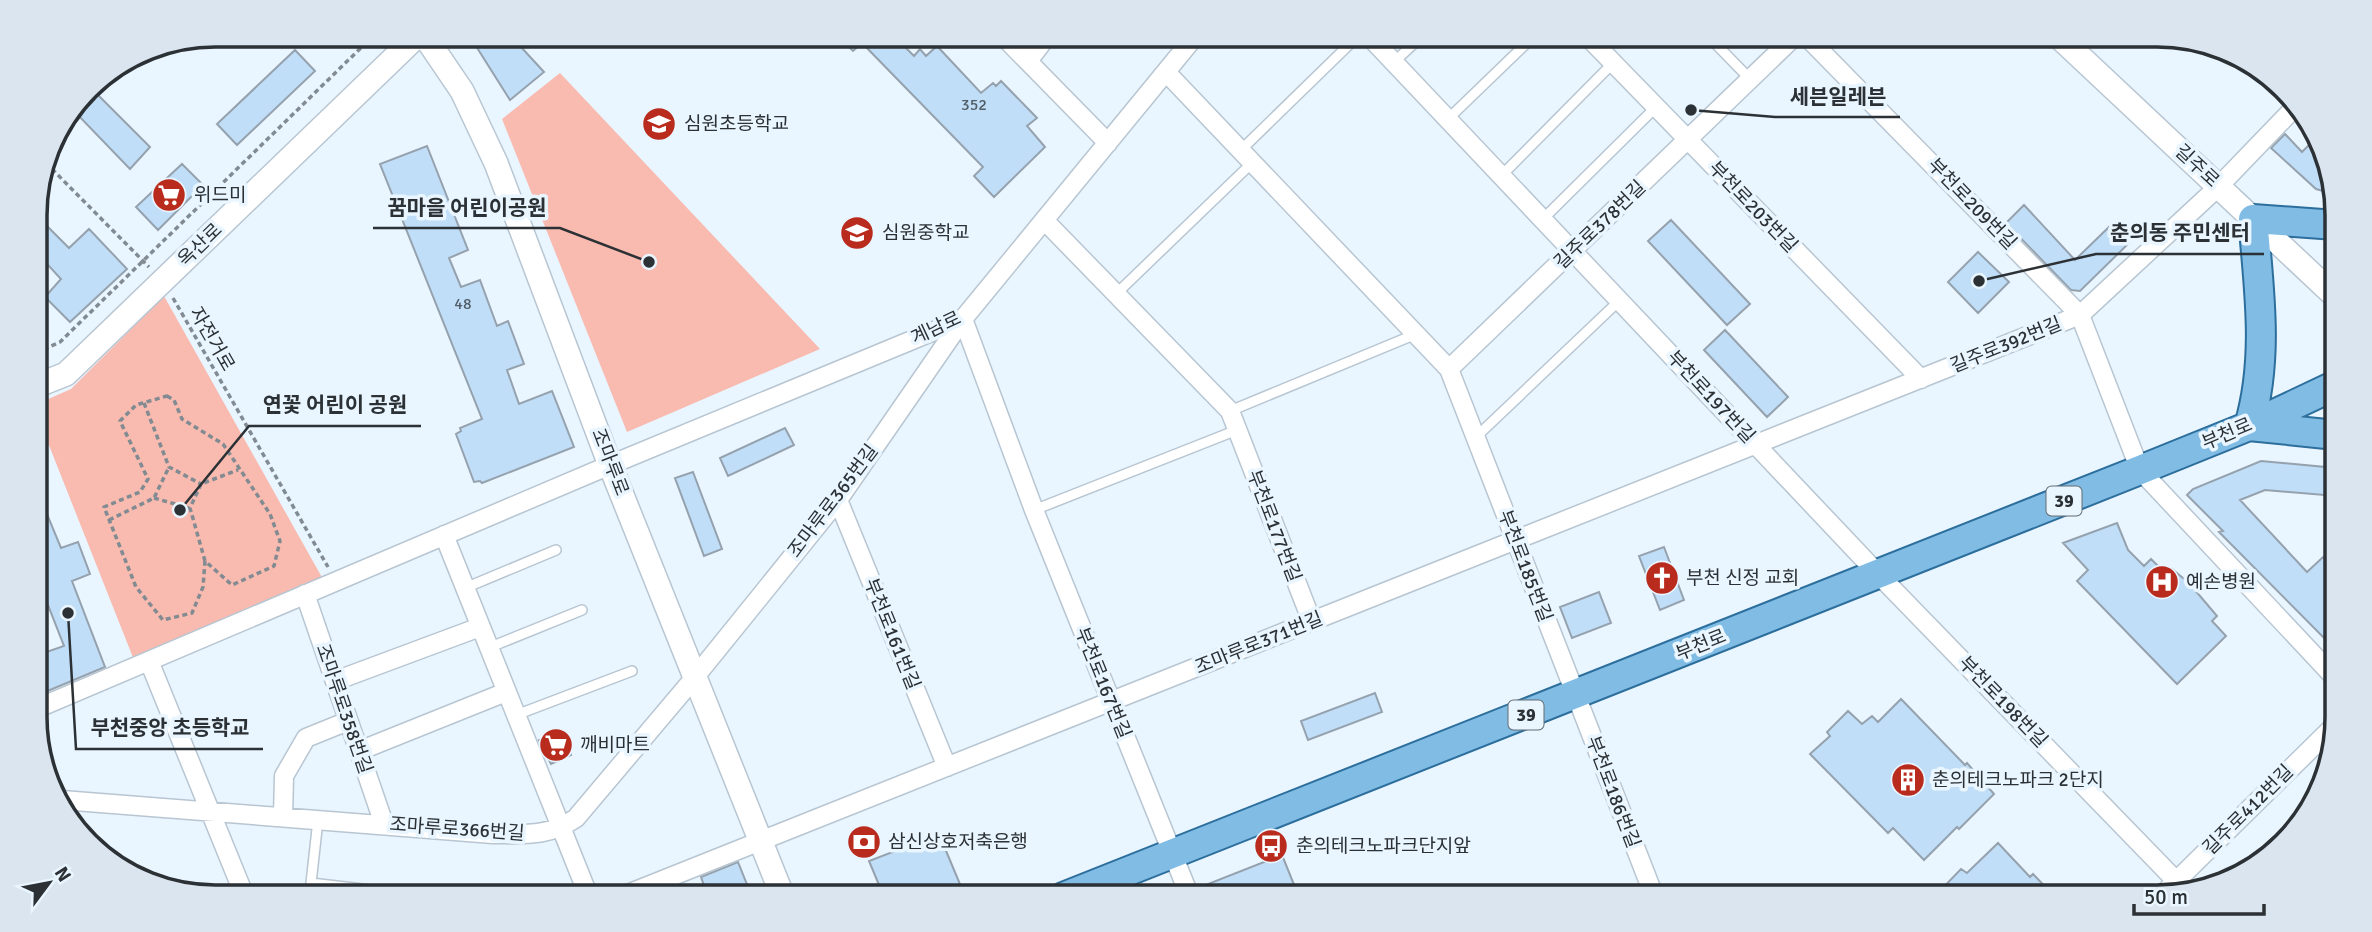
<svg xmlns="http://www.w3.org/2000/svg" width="2372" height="932" font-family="Signika,'Noto Sans KR',sans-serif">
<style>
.green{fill:#f9baaf}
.building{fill:#c0def7;stroke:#95a2ae;stroke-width:2}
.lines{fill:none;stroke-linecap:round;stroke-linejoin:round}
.service-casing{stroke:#b8c6d2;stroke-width:12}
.minor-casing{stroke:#b8c6d2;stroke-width:21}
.tertiary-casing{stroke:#b8c6d2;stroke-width:26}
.primary-casing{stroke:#2c6e9c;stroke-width:32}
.path{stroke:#828b92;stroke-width:3.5;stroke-dasharray:5 3.5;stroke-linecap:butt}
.service{stroke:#fff;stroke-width:9}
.minor{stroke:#fff;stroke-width:18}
.tertiary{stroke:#fff;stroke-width:23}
.primary{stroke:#81bce5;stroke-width:28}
.labels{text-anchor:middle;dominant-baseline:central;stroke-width:7;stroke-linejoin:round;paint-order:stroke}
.number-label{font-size:16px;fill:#505c66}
.shield{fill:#e9f5ff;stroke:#646c72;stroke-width:2}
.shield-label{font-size:18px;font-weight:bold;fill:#2b3135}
.poi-label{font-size:19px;fill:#2b3135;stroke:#e9f5ff;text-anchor:start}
.street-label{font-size:19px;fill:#2b3135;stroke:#e9f5ff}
.rim{fill:none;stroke:#2b3135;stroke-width:3.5}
.leader{fill:none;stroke:#2b3135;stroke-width:2.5}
.callout-dot{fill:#2b3135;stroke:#e9f5ff;stroke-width:2.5}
.callout-label{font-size:21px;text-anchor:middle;font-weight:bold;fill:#2b3135;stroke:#e9f5ff;stroke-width:7;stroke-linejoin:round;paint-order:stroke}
</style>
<rect width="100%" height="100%" fill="#e9f5ff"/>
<path class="green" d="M560,73l260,276 -193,83 -125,-313z
M164,296l160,285 -190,79 -97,-245v-11l34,-15z"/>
<path class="building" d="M469,35h41l34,37 -34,28z
M837,35h56l21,21 6,-7 6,7 11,-10 44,47 12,-10 3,3 5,-5 36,37 -10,8 18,21 -51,50 -20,-21 9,-9 -121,-124 -9,8z
M295,50l20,21 -78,74 -20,-21z
M90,87l60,60 -20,22 -57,-59z
M2285,134l17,18 12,-12 19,45 -6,7 -11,-3 -45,-41z
M427,146l41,104 -19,8 12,29 19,-7 17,46 11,-5 16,43 -17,6 12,34 33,-13 22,56 -92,36 -2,-2 -6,1 -18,-48 5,-3 -1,-3 22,-9 -102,-255z
M182,164l21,21 -45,45 -22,-23z
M2024,205l51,55 37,-36 17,19 -49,48 -9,-1 -65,-67z
M35,214l34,34 20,-19 38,40 -57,53 -25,-25 16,-18 -25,-27z
M1671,220l79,84 -23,21 -79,-84z
M1978,252l31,30 -31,31 -30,-31z
M1725,330l63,67 -21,20 -63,-67z
M785,428l9,17 -66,31 -8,-18z
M2261,461l75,7v28l-71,-6 -25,10 67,72 16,-15 14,13v81l-118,-119 4,-1 -36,-36 6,-6z
M693,472l29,77 -18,7 -29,-78z
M37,490l24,58 17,-6 12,32 -18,7 33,86 -67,28v-40l26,-9 -27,-69z
M2117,523l11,27 16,16 7,-7 15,15 6,-5 17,14 28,33 -5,5 14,15 -49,48 -100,-103 11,-11 -25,-27z
M1664,547l20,53 -24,10 -21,-54z
M1599,592l12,31 -39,15 -12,-31z
M1375,693l7,19 -74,28 -7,-19z
M1901,699l64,66 2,-2 27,31 -35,35 -2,-2 -33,33 -31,-32 -5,5 -78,-79 20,-18 -3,-4 21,-21 14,13 10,-8 6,6z
M562,732l9,23 -20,9 -12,-24z
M939,834l23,55 -19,8h-59l-15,-36z
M1998,843l32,34 3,-3 22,23h-121l27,-28 6,4z
M1282,855l17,42h-86l-5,-13z
M738,862l14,35h-44l-7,-20z"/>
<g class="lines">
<g class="service-casing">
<path id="service" d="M1707,35l43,44
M1394,62l29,-27
M1448,119l87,-84
M1241,150l118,-115
M1502,175l111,-112
M1543,219l113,-112
M1116,294l137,-132
M1230,411l186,-77
M1476,437l144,-137
M1034,510l203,-80
M465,588l91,-38
M488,648l94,-38
M516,715l116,-44
M318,820l-7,63 86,10v4"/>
</g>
<g class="minor-casing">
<path id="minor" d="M1002,35l106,108
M1368,35l511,540 306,315
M1586,35l335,344
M1805,35l275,280 60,155 197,210
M1028,61l20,-26
M1166,72l283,297 202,519 -3,9
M1044,220l186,191 82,211
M963,319l71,191 156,387
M1449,369l347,-334
M838,500l109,267
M444,535l145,362
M305,594l79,230
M149,661l96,236
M335,681l145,-54
M38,708l572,-243 353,-146
M359,751l147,-59
M62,800l431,34c32,0 56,3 83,-16l119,-141 143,-177 125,-181 233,-284
M283,817l1,-41 22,-38 42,-17
M620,897l1460,-582 138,-128 80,-83
M2160,897l176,-173"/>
</g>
<g class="tertiary-casing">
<path id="tertiary" d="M424,35l38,56 34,72 114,302 173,432
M2057,35l279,262
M36,386l30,-12 352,-339"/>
</g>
<g class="primary-casing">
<path id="primary" d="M2249,426c20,-68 10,-137 4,-207l83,6
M2249,426l87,9
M1063,897l1077,-427 109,-44 87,-41"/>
</g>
<path class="path" d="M46,163l103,104
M173,298l155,269
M36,353l24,-11 314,-307
M167,396l7,4 8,19 41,25 47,70 10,27 -6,25 -42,19 -27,-24 -2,26 -11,26 -29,7 -27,-33 -32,-80 36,-15 8,-13 -28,-58 16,-16z
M144,403l25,64 32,17
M154,498l35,10
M109,520l45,-22 15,-31
M205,561l-15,-53 11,-24 37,-14"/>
<use href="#service" class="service"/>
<use href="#minor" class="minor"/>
<use href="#tertiary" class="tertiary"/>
<use href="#primary" class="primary"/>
</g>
<defs>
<g id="school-disc" transform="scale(1.75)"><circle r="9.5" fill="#b92c1d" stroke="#e9f5ff"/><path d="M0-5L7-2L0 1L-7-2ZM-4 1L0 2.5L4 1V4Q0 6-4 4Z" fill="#fff"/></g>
<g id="supermarket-disc" transform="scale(1.75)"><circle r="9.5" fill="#b92c1d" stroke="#e9f5ff"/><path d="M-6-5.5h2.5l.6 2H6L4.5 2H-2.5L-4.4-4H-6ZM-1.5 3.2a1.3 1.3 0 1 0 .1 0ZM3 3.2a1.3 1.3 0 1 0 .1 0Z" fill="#fff"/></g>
<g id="church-disc" transform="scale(1.75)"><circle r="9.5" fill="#b92c1d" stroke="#e9f5ff"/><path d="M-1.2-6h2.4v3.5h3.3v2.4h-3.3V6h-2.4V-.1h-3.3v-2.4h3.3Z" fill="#fff"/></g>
<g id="hospital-disc" transform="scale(1.75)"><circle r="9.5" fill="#b92c1d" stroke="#e9f5ff"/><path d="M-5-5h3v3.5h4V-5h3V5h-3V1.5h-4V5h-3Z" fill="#fff"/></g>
<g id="building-disc" transform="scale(1.75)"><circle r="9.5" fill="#b92c1d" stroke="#e9f5ff"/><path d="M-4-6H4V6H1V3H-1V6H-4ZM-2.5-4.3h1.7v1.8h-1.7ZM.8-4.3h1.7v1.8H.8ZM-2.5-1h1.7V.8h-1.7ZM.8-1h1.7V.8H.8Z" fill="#fff"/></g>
<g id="bank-disc" transform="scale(1.75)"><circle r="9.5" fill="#b92c1d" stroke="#e9f5ff"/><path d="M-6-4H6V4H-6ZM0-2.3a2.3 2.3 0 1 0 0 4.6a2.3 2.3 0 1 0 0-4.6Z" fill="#fff"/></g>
<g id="bus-disc" transform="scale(1.75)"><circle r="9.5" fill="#b92c1d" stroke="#e9f5ff"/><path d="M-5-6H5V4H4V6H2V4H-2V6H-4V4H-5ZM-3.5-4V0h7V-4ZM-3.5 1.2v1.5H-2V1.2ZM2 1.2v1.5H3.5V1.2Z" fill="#fff"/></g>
</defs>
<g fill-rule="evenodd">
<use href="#school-disc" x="659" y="124"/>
<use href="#supermarket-disc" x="169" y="195"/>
<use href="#school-disc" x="857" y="233"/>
<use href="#church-disc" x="1662" y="578"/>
<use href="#hospital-disc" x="2162" y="582"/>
<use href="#supermarket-disc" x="556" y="745"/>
<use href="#building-disc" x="1908" y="780"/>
<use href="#bank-disc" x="864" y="842"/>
<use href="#bus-disc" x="1271" y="846"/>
</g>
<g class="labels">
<g class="number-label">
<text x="974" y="105">352</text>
<text x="463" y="304">48</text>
</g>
<g class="shield">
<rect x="2046.5" y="486.5" width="35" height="29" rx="5"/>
<rect x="1508.5" y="700.5" width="35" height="29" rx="5"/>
</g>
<g class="shield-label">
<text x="2064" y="501">39</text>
<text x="1526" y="715">39</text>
</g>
<g class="poi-label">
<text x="684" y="124">심원초등학교</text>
<text x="194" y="195">위드미</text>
<text x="882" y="233">심원중학교</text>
<text x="1686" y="578">부천 신정 교회</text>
<text x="2186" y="582">예손병원</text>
<text x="580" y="745">깨비마트</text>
<text x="1932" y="780">춘의테크노파크 2단지</text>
<text x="888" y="842">삼신상호저축은행</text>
<text x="1296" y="846">춘의테크노파크단지앞</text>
</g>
<g class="street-label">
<text transform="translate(2197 166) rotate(43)">길주로</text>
<text transform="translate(1972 204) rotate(46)">부천로209번길</text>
<text transform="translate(1753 207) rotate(46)">부천로203번길</text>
<text transform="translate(1600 225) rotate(-44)">길주로378번길</text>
<text transform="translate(200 245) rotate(-44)">옥산로</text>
<text transform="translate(936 328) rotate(-25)">계남로</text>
<text transform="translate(212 339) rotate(60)">자전거로</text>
<text transform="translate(2006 345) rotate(-22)">길주로392번길</text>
<text transform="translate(1711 397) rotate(47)">부천로197번길</text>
<text transform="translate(2227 434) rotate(-23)">부천로</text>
<text transform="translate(610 462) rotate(69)">조마루로</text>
<text transform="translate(833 501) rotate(-53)">조마루로365번길</text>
<text transform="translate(1274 526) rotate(69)">부천로177번길</text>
<text transform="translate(1525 566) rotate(69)">부천로185번길</text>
<text transform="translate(892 634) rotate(68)">부천로161번길</text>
<text transform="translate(1259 643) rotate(-22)">조마루로371번길</text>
<text transform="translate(1701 645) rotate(-22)">부천로</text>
<text transform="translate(1103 683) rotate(68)">부천로167번길</text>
<text transform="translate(2003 702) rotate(46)">부천로198번길</text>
<text transform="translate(344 709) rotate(71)">조마루로358번길</text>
<text transform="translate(1613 792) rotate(69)">부천로186번길</text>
<text transform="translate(2248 810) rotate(-45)">길주로412번길</text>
<text transform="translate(457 829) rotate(4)">조마루로366번길</text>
</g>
</g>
<path d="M0 0H2372V932H0ZM215 47H2157A168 168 0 0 1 2325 215V717A168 168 0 0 1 2157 885H215A168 168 0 0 1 47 717V215A168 168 0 0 1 215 47Z" fill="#dae5ef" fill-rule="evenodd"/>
<path class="rim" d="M215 47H2157A168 168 0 0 1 2325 215V717A168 168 0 0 1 2157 885H215A168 168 0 0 1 47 717V215A168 168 0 0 1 215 47Z"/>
<path class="leader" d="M1691 110L1775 117H1900M649 262L560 228H373M1979 281L2096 254H2264M180 510L249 426H421M68 613L76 749H263"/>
<g class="callout-dot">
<circle cx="1691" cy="110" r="7"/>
<circle cx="649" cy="262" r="7"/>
<circle cx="1979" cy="281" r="7"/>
<circle cx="180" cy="510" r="7"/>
<circle cx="68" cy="613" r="7"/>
</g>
<g class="callout-label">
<text x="1838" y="104">세븐일레븐</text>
<text x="467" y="215">꿈마을 어린이공원</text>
<text x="2180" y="240">춘의동 주민센터</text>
<text x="335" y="412">연꽃 어린이 공원</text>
<text x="170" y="735">부천중앙 초등학교</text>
</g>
<g transform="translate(49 883) rotate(58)" stroke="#e9f5ff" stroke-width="5" paint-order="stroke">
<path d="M0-5L12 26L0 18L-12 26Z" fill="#2b3135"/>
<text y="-10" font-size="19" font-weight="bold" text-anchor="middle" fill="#2b3135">N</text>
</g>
<path d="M2134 904v10h130v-10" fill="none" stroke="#2b3135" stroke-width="3.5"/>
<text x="2144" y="904" font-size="21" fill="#2b3135" stroke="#e9f5ff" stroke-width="5" paint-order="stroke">50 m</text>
</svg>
